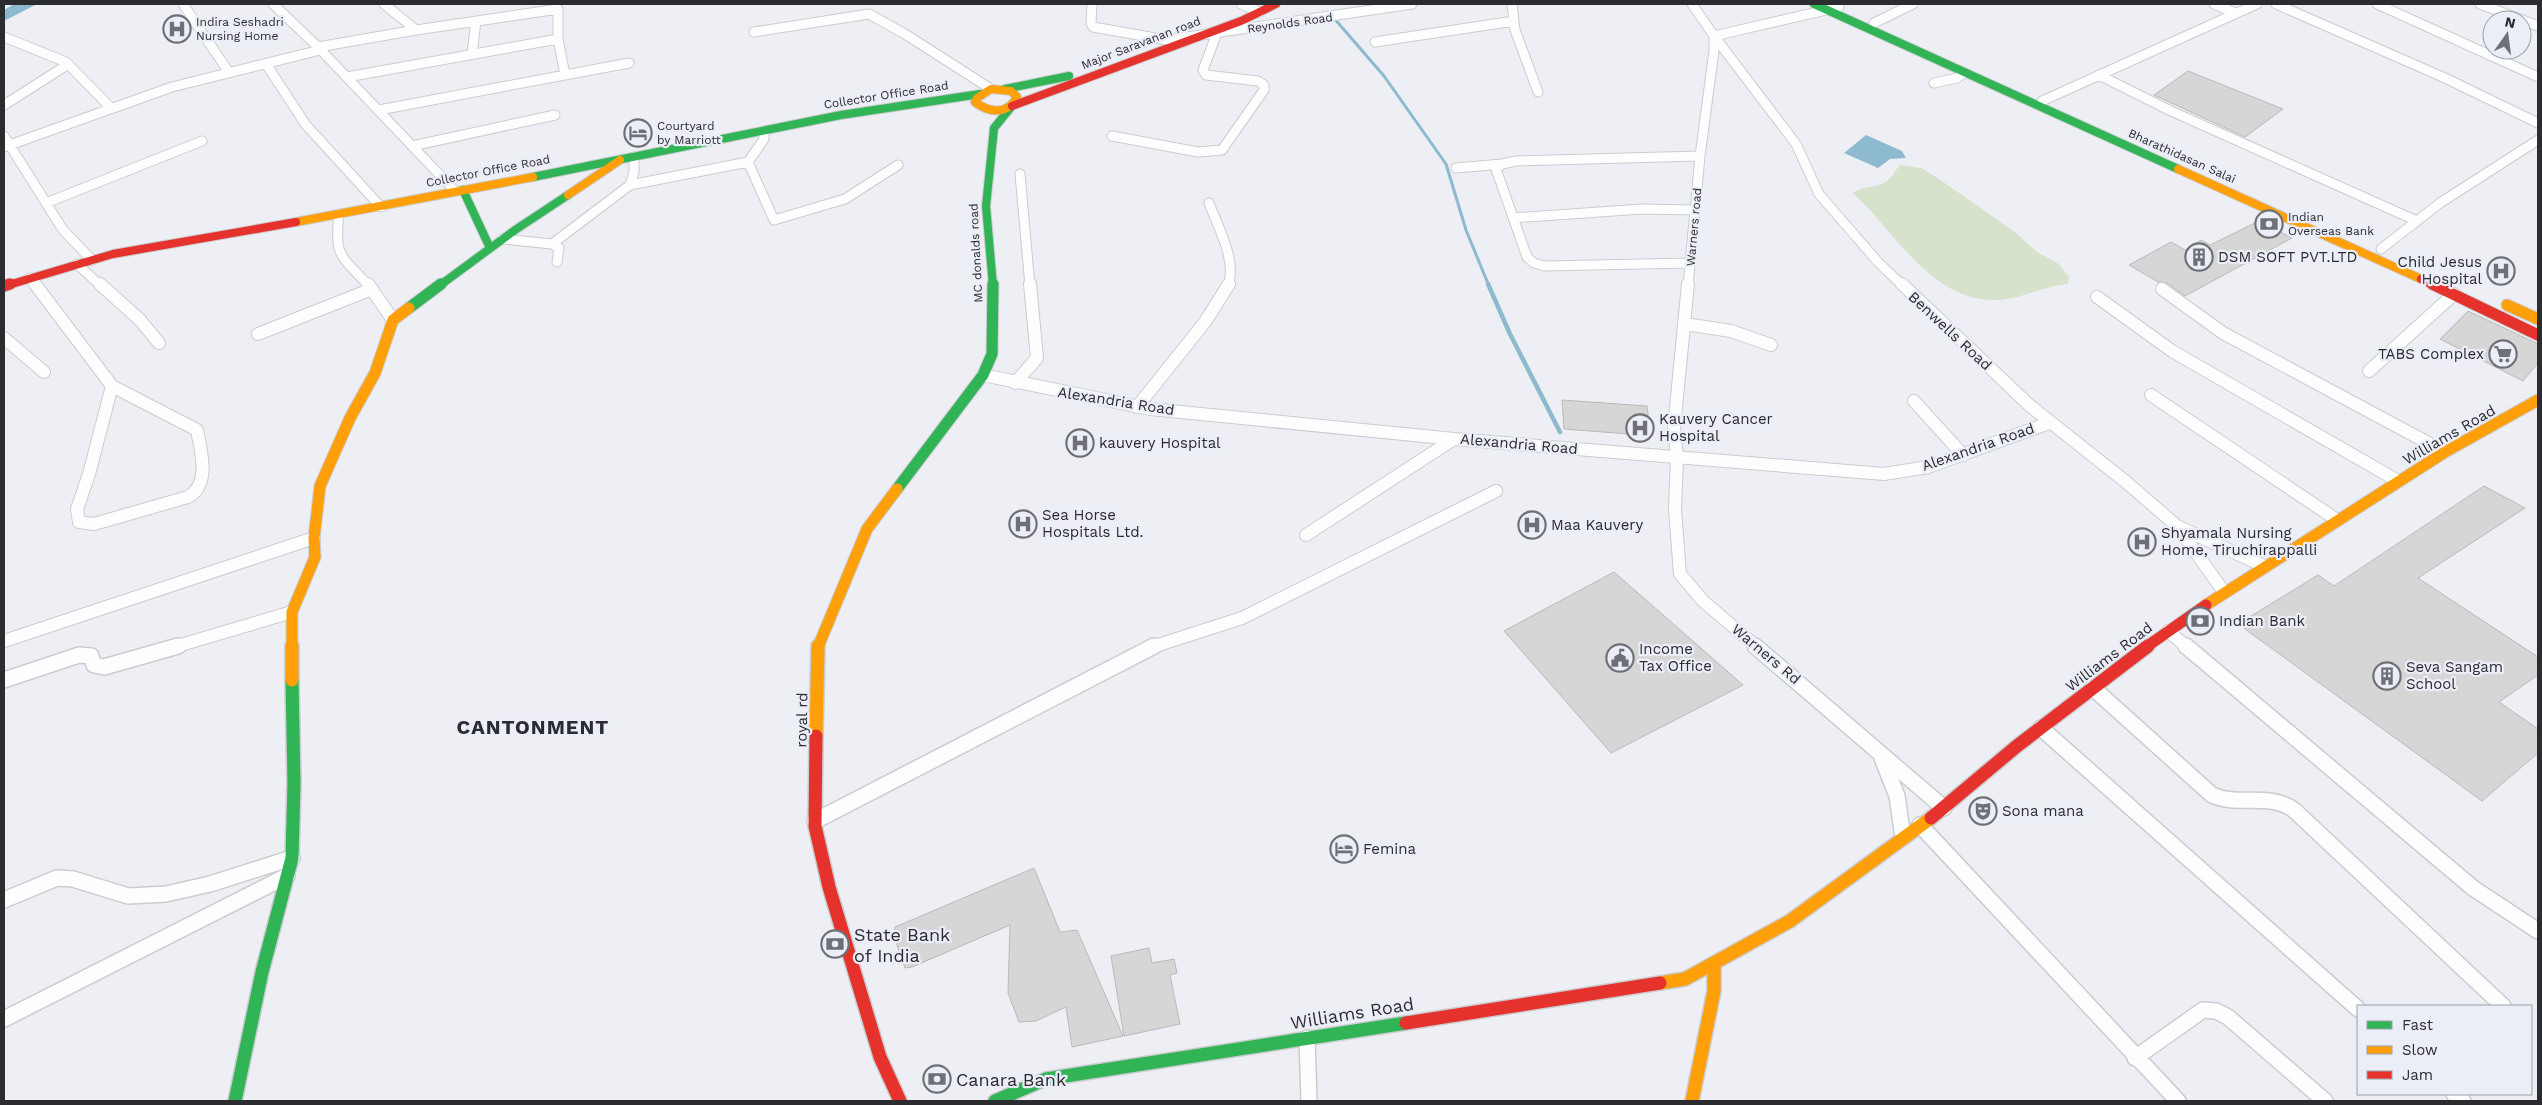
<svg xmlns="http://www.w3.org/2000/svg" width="2542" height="1105" font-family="'Work Sans',sans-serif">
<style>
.green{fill:#d7e2cc}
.water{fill:#8dbace}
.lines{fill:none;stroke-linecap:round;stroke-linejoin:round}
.stream-far1{stroke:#8dbace;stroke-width:3}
.stream{stroke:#8dbace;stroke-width:4.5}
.building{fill:#d6d6d7;stroke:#bab9ba}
.street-far2-casing{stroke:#cbcccf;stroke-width:11}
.street-far1-casing{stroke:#cbcccf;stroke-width:14}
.street-casing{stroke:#cbcccf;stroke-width:18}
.fast-far2-casing{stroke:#cbcccf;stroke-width:10}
.fast-far1-casing{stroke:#cbcccf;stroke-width:13}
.fast-casing{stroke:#cbcccf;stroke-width:16}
.slow-far2-casing{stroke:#cbcccf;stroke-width:10}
.slow-far1-casing{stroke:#cbcccf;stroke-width:13}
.slow-casing{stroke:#cbcccf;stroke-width:16}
.jam-far2-casing{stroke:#cbcccf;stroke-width:10}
.jam-far1-casing{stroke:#cbcccf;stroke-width:13}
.jam-casing{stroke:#cbcccf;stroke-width:16}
.street-far2{stroke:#fcfdfd;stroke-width:9}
.street-far1{stroke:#fcfdfd;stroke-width:12}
.street{stroke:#fcfdfd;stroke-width:15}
.fast-far2{stroke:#30b455;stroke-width:8}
.fast-far1{stroke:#30b455;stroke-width:11}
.fast{stroke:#30b455;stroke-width:13}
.slow-far2{stroke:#ff9f0a;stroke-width:8}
.slow-far1{stroke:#ff9f0a;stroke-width:11}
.slow{stroke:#ff9f0a;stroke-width:13}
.jam-far2{stroke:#e5322d;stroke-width:8}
.jam-far1{stroke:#e5322d;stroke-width:11}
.jam{stroke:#e5322d;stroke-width:13}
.labels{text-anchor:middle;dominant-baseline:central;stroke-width:4.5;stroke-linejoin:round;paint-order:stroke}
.far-poi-label{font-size:12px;fill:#2b2c30;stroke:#ebedf7;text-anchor:start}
.far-street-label{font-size:12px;fill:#2b2c30;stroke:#ebedf7}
.poi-label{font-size:15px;fill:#2b2c30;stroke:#ebedf7;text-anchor:start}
.street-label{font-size:15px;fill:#2b2c30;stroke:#ebedf7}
.near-poi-label{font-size:18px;fill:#2b2c30;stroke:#ebedf7;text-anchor:start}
.near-street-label{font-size:18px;fill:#2b2c30;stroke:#ebedf7}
.district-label{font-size:20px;font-weight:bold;letter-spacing:1px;fill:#2b2c30;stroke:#ebedf7}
</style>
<rect width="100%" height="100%" fill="#eeeff4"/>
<path class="green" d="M1900,165l21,3 18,11 76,53 22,20 22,12 10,13 -1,7c-23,2 -45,14 -68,16 -68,4 -103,-67 -147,-107 11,-8 24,-5 34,-12 6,-4 8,-11 13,-16z"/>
<path class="water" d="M14,4h23l-33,17v-11z
M1866,135l36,16 4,7 -16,1 -12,9 -34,-15z"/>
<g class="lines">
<path class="stream-far1" d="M1333,17l51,59 62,88 20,66 23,56"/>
<path class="stream" d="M1488,284l22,50 50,98"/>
</g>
<path class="building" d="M2188,71l95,38 -38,28 -91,-42z
M2259,221l33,17 -107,58 -18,-13 -9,-1 -29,-17 42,-23 14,8 16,-10 9,5z
M2468,311l70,33v19l-15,18 -83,-42z
M1562,400l85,6 2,16 -22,-2 2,14 -65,-5z
M2484,486l41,22 -107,70 120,79v18l-39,27 39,27v24l-56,48 -244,-177 80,-49 16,11z
M1614,572l129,113 -132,68 -107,-122z
M1034,868l26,64 17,-2 46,106 -51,11 -6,-40 -30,14 -17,1 -11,-29 2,-68 -98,42 -7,1 -11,-32 1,-9z
M1149,948l3,15 22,-4 3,14 -7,2 10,49 -56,12 -13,-80z"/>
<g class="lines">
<g class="street-far2-casing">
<path id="street-far2" d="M183,4l45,67
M273,4l45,43 137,144
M1092,4l-1,19 2,4 74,13 245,-36
M1241,4l19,8
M1512,4l3,26 23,62
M2214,4l22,9
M2276,4l169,74 93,45
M2377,4l161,73
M2480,4l58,22
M1839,7l-125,29 82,108 23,50 59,68 25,24
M1874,23l39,-19
M416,30l142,-21v30l7,36
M754,32l115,-18 36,20 86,55
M4,37l62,25 1,3 -63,40
M1375,42l139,-21
M318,47l98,-17 -32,-26
M472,54l4,-33
M66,62l45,46
M266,64l40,61 75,82
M2099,75l72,36 246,110
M347,77l211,-38
M1934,83l23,-5 7,-5
M2042,101l215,-97
M379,110l250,-47
M4,136l59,94 29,30
M1112,136l86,16 24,-2 42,-60v-5l-6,-4 -52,-6 -3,-5 14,-37
M412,146l143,-31
M4,147l168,-60 148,-37
M748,162l16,-23v-8
M1456,168l46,-4
M1020,174l10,112
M630,185l118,-23 26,58 71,-21 53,-34
M46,203l156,-62
M1209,203c9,24 28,57 19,83
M339,214c-5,44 2,41 30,72
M1513,218l129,-9 53,1
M502,239l50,5 7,4 -2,14
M552,244l78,-59 4,-13v-15
M2381,249l59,-46 98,-63
M1690,263l-146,3 -10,-3 -7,-6 -31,-88 6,-5 14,-3 184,-5
M77,264l24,22
M30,278l6,8
M1688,286l12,-130 14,-105v-15l-22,-32"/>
</g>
<g class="street-far1-casing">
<path id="street-far1" d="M35,284l77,102
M100,284l40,36 19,23
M368,284l25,36
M1688,284l-14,144 3,29 -2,52 5,65 23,27 54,46
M1902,284l127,121 97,77 51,44 47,66
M2162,289l61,44 222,119
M2097,297l75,54 226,130
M1685,324l46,7 40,14
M258,334l114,-45
M4,338l40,34
M2369,371l85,-77
M983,375l167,34 304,30 430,35 44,-7 121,-44
M1015,383l22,-25 -7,-74
M112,386l85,44c4,22 14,54 -9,67l-94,27 -15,-2 -2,-13 12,-35z
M2151,395l186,125
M1914,401l49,54
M1137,407l68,-85 24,-38
M2179,527l85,39
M1306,535l148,-96
M2168,631l19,16
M4,641l310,-103
M174,647l118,-35
M1152,647l90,-29 254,-127"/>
</g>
<g class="street-casing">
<path id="street" d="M1755,646l189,162
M2186,646l287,242 65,43
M4,680l75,-25 12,1 3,9 10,2 74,-21
M2093,688l119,107c27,12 57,-3 82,15l209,196
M2041,728l317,281
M1882,758l15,38 6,41
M815,821l339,-175
M1920,825l258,276
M4,900l53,-22 16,1 55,17 38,-2 44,-10 82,-26
M4,1019l283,-143
M1307,1038l2,63
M2135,1058l68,-48 13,1 12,6 97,84
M2454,1094l9,7"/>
</g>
<g class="fast-far2-casing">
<path id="fast-far2" d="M1814,4l364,165
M1005,89l64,-13
M533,177l308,-62 139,-21
M463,190l27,58
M439,286l76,-56 53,-35
M993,286l-7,-80 8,-78 18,-22"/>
</g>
<g class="fast-far1-casing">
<path id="fast-far1" d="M409,308l32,-24
M897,489l86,-114 9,-21 1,-70"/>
</g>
<g class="fast-casing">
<path id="fast" d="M235,1101l27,-129 30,-114 2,-75 -2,-103
M995,1101l51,-22 360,-56"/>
</g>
<g class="slow-far2-casing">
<path id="slow-far2" d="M991,89l20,2 6,6c-9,18 -28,16 -42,5l2,-4z
M2178,169l243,110
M568,195l52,-35
M296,222l237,-45"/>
</g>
<g class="slow-far1-casing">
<path id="slow-far1" d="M2507,305l31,14
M2206,605l239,-153 93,-52
M292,647v-35l23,-55 -1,-19 6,-52 30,-68 25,-45 18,-53 16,-12
M818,647l49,-118 30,-40"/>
</g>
<g class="slow-casing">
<path id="slow" d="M292,646v34
M816,736l2,-90
M1660,983l25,-4 105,-58 141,-103
M1692,1101l22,-110v-28"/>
</g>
<g class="jam-far2-casing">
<path id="jam-far2" d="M1012,106l229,-85 35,-17
M2421,279l14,7
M5,286l108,-32 183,-32"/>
</g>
<g class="jam-far1-casing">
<path id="jam-far1" d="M2432,284l106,51
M4,286l6,-2
M2146,647l60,-42"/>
</g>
<g class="jam-casing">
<path id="jam" d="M816,736l-1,90 14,61 51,170 20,44
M1931,818l86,-72 131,-100
M1406,1023l254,-40"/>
</g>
<use href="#street-far2" class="street-far2"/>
<use href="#street-far1" class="street-far1"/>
<use href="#street" class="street"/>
<use href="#fast-far2" class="fast-far2"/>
<use href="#fast-far1" class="fast-far1"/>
<use href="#fast" class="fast"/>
<use href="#slow-far2" class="slow-far2"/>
<use href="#slow-far1" class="slow-far1"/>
<use href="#slow" class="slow"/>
<use href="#jam-far2" class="jam-far2"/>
<use href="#jam-far1" class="jam-far1"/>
<use href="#jam" class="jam"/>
</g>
<defs>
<g id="hospital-ring" transform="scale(1.4375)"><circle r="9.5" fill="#ebedf7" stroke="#6f7075" stroke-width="1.5"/><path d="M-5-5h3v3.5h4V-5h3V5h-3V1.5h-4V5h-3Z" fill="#6f7075"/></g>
<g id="hotel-ring" transform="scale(1.4375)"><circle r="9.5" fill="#ebedf7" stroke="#6f7075" stroke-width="1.5"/><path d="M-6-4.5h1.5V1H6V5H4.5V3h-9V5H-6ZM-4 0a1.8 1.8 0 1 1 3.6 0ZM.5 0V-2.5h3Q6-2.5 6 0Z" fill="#6f7075"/></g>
<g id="bank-ring" transform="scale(1.4375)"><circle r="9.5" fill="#ebedf7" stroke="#6f7075" stroke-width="1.5"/><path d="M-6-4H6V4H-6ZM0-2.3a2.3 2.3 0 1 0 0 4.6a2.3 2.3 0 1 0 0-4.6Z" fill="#6f7075"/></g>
<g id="building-ring" transform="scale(1.4375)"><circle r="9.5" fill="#ebedf7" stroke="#6f7075" stroke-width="1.5"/><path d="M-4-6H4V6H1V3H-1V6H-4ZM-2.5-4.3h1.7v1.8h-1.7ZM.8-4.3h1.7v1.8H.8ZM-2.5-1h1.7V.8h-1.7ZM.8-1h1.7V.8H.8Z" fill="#6f7075"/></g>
<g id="supermarket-ring" transform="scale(1.4375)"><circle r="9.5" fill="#ebedf7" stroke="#6f7075" stroke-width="1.5"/><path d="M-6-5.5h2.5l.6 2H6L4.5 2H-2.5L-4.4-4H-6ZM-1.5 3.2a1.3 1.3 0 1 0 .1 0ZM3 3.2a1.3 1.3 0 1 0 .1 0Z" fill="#6f7075"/></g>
<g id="civic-ring" transform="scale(1.4375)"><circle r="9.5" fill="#ebedf7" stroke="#6f7075" stroke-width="1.5"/><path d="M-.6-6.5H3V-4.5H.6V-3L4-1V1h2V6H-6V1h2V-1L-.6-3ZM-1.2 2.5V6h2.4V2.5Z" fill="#6f7075"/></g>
<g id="theatre-ring" transform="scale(1.4375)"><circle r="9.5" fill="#ebedf7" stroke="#6f7075" stroke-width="1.5"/><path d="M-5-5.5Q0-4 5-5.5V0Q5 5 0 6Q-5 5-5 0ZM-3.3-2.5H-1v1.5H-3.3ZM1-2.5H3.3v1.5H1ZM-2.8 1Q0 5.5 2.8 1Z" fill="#6f7075"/></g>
</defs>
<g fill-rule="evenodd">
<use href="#hospital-ring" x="177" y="29"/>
<use href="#hotel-ring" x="638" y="133"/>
<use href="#bank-ring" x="2269" y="224"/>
<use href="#building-ring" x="2199" y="257"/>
<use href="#hospital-ring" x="2501" y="271"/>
<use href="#supermarket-ring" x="2503" y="354"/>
<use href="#hospital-ring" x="1640" y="428"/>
<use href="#hospital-ring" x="1080" y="443"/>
<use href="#hospital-ring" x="1023" y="524"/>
<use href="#hospital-ring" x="1532" y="525"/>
<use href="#hospital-ring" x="2142" y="542"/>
<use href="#bank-ring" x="2200" y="621"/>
<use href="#civic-ring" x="1620" y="658"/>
<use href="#building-ring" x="2387" y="676"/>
<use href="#theatre-ring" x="1983" y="811"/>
<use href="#hotel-ring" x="1344" y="849"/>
<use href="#bank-ring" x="835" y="944"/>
<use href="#bank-ring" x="937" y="1079"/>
</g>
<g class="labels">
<g class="far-poi-label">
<text x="196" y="22">Indira Seshadri<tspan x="196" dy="14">Nursing Home</tspan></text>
<text x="657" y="126">Courtyard<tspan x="657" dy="14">by Marriott</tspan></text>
<text x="2288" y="217">Indian<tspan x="2288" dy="14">Overseas Bank</tspan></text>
</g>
<g class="far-street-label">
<text transform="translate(1290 23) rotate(-8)">Reynolds Road</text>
<text transform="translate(1141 43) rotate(-21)">Major Saravanan road</text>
<text transform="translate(886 95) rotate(-9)">Collector Office Road</text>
<text transform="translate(2182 156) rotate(24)">Bharathidasan Salai</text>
<text transform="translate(488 171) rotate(-11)">Collector Office Road</text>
<text transform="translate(1694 227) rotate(-85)">Warners road</text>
<text transform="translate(976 253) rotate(-93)">MC donalds road</text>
</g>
<g class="poi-label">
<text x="2218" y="257">DSM SOFT PVT.LTD</text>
<text x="2482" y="262" text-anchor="end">Child Jesus<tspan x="2482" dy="17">Hospital</tspan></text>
<text x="2484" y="354" text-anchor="end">TABS Complex</text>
<text x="1659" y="419">Kauvery Cancer<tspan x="1659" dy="17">Hospital</tspan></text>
<text x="1099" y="443">kauvery Hospital</text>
<text x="1042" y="515">Sea Horse<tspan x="1042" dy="17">Hospitals Ltd.</tspan></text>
<text x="1551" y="525">Maa Kauvery</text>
<text x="2161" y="533">Shyamala Nursing<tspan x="2161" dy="17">Home, Tiruchirappalli</tspan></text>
<text x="2219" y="621">Indian Bank</text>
<text x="1639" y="649">Income<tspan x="1639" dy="17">Tax Office</tspan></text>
<text x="2406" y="667">Seva Sangam<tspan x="2406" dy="17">School</tspan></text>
<text x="2002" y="811">Sona mana</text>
<text x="1363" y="849">Femina</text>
</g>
<g class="street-label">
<text transform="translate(1950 331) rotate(43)">Benwells Road</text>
<text transform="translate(1116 401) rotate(9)">Alexandria Road</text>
<text transform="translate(2449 435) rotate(-30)">Williams Road</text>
<text transform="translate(1519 444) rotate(5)">Alexandria Road</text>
<text transform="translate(1978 447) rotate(-19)">Alexandria Road</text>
<text transform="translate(1766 654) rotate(40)">Warners Rd</text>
<text transform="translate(2109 657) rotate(-37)">Williams Road</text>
<text transform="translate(802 720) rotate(-89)">royal rd</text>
</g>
<g class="near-poi-label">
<text x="854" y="934">State Bank<tspan x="854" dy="21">of India</tspan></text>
<text x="956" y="1079">Canara Bank</text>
</g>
<g class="near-street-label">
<text transform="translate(1352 1013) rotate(-9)">Williams Road</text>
</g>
<g class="district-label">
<text x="533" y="727">CANTONMENT</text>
</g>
</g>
<rect width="2542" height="1105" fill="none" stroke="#2b2c30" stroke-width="10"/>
<rect x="2357" y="1005" width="175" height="90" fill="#ebedf7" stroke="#9ea0a7"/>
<rect x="2367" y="1021" width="25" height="8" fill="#30b455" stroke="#9ea0a7"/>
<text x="2402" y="1030" font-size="15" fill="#2b2c30">Fast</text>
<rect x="2367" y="1046" width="25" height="8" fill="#ff9f0a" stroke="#9ea0a7"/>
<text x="2402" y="1055" font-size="15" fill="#2b2c30">Slow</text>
<rect x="2367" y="1071" width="25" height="8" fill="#e5322d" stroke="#9ea0a7"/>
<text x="2402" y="1080" font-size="15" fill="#2b2c30">Jam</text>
<g transform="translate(2507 35) rotate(14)"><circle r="24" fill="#ebedf7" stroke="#9ea0a7"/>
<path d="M0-4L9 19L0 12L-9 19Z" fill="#6f7075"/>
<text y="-8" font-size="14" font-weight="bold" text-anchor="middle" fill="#2b2c30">N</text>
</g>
</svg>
